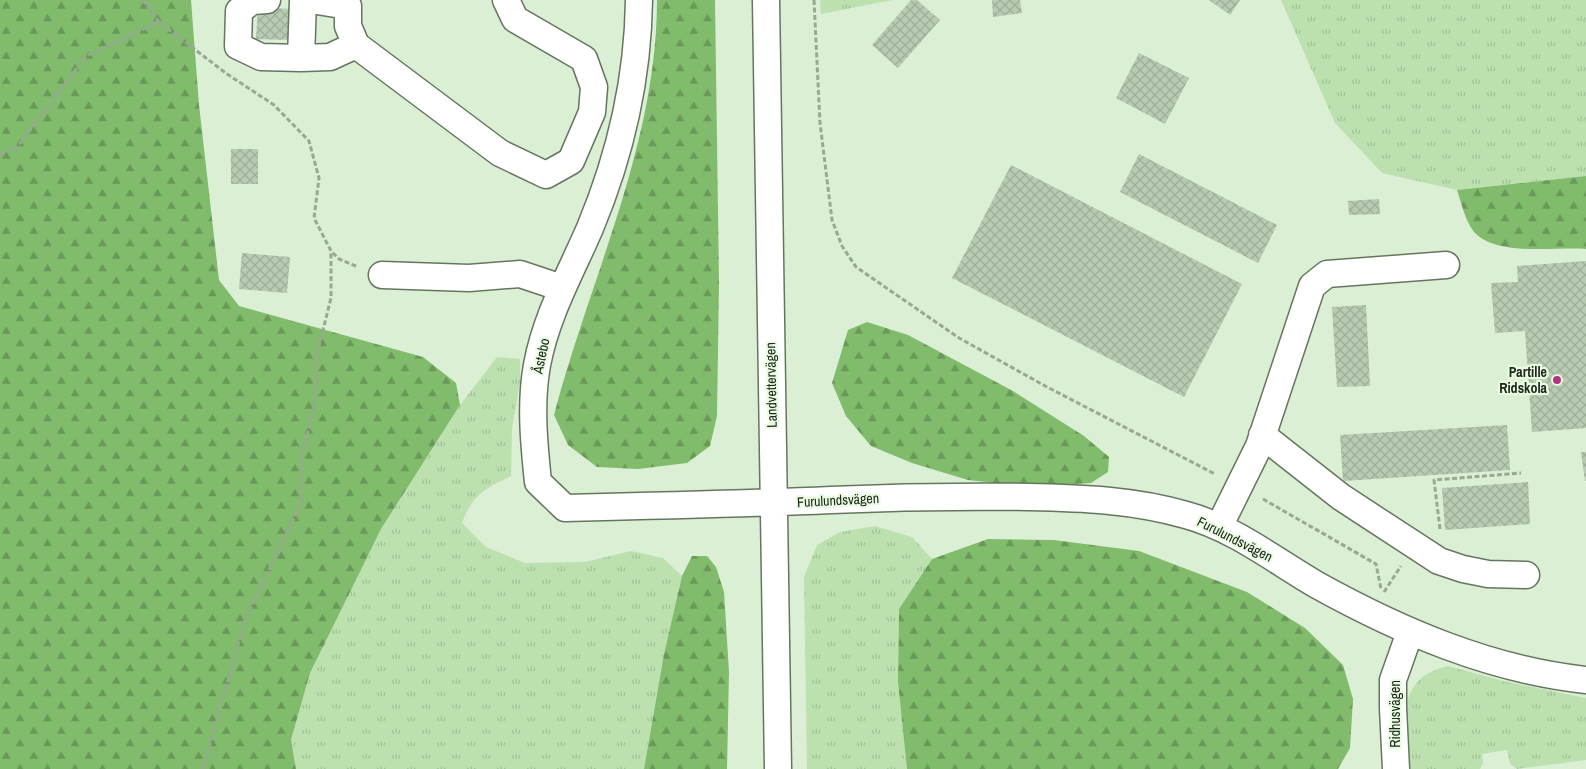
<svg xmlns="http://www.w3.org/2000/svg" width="1586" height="769" font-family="'Archivo Narrow',sans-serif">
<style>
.grass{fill:url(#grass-tufts)}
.forest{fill:url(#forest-firs)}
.building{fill:url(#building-cross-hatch)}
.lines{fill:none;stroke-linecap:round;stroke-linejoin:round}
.minor-casing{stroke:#65765f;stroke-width:29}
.path{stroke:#99a894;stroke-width:3;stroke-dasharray:5 2.5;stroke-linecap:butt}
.minor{stroke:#fff;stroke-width:26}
.poi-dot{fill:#b23380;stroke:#e9fde2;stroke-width:2}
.labels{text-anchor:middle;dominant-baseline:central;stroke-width:4.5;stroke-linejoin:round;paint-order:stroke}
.street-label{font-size:14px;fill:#20271e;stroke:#e9fde2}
.poi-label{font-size:14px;font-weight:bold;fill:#20271e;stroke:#e9fde2;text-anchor:end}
</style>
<defs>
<pattern id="grass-tufts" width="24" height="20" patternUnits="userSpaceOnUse" patternTransform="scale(1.25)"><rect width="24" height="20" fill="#bce1af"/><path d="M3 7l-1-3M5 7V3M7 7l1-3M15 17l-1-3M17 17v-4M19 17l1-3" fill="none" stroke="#a1c196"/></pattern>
<pattern id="forest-firs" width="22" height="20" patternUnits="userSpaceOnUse" patternTransform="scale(1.25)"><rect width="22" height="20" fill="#81bb6c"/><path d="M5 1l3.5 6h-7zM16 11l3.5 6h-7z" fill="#699858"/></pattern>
<pattern id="building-cross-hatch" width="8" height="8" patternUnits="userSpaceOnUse" patternTransform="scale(1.25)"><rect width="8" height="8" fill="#b8cbb2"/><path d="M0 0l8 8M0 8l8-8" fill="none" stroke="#9eae99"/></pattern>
</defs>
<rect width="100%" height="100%" fill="#dbefd5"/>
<path class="grass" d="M820,0h72l-71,14z
M1281,0h305v176l-129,14 -75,-17 -47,-50z
M497,357l23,2v22l-8,48 -1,47c-25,12 -39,19 -49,47l24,24 39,16 60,-1 46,-11 32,7 19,18 -18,78 -20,115h-348l-5,-29 19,-67 38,-79 33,-65 79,-124z
M875,526l37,11 20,22 -33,50 -1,73 9,87h-100l-3,-192 13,-32 23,-13z
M1448,666l55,15 83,17v62l-69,9 -7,-5 -3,-14 -25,4 1,10 -3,5h-69l-6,-5c-1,-41 -9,-87 43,-98z"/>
<path class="forest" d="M0,0h191l8,105 20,175 20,26 184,51 33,26 4,22 -79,124 -71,144 -19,67 5,29h-296z
M657,0h58l4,282 -2,134 -7,30 -23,17 -49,6 -41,-2 -29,-22 -14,-30c36,-137 103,-271 103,-415z
M1586,176v73c-31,-3 -98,10 -116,-23 -6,-11 -9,-24 -13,-36z
M867,322l41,13 105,56 71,45 25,21 -1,15 -17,11 -59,4 -64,-7 -56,-17 -41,-17 -25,-30 -14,-33 16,-53z
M988,539l66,1 85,11 108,41 58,36 38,37 10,34 -3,49 -12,21h-431l-9,-87 1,-73 33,-50z
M692,556h15l9,11 8,25 5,80 -2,97h-83l20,-115 18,-78z"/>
<path class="building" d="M911,0h6l23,20 -42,48 -26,-23z
M992,0h28l2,13 -29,4z
M1209,0h31l-10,15z
M258,7l32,2 -2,31 -32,-1z
M1139,53l50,25 -24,46 -49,-26z
M231,149h27v35h-27z
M1139,154l138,71 -19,38 -138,-71z
M1011,165l231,119 -58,113 -232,-119z
M1379,199l1,15 -31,1 -1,-14z
M242,253l48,4 -3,36 -48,-4z
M1586,261v167l-54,4 -7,-101 -30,2 -4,-50 27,-1 -1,-16z
M1366,305l4,81 -33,1 -5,-80z
M1507,425l3,45 -167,11 -3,-46z
M1581,452h5v29h-1z
M1528,482l2,42 -85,6 -3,-42z"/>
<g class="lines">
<g class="minor-casing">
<path id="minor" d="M267,0l-15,1 -13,10 -1,35 23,11 40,1 29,-1 26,-12
M311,0l37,6v20l8,19 144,108 46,22 25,-14 21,-49 2,-25 -10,-28 -69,-40 -9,-19
M639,0c-1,78 -19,156 -49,228 -19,44 -44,88 -53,137 -7,38 -3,79 1,117l27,26c89,-2 178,-4 266,-8 66,-3 131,-4 197,-3 54,1 106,3 158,18 48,13 88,45 131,70 83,46 174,85 269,95
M766,0l12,769
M301,58l2,-58
M382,275l87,3 51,-4 42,14
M1262,435l79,62 98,64 24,8 25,5 38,1
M1219,527l40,-81 53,-160 15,-12 119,-9
M1396,769l-3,-61v-28l17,-48"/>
</g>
<path class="path" d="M143,0l16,22 68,52 47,31 35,36 10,37 -5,40 17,33 8,8 19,8
M814,0l6,123 12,97 10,26 14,21 103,71 88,49 168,87
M0,155l17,-8 69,-91 73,-34
M1263,499l113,65 5,25
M1440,529l-6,-49 87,-7
M1384,592l17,-26
M203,769l42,-149 56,-117 1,-49 13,-49 2,-51 14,-56v-47"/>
<use href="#minor" class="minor"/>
</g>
<circle class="poi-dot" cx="1557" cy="380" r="5"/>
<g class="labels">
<g class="street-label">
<text transform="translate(541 356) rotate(-78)">Åstebo</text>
<text transform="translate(771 385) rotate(-91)">Landvettervägen</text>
<text transform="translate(838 500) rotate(-3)">Furulundsvägen</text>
<text transform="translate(1235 539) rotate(27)">Furulundsvägen</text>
<text transform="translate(1395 714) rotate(-90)">Ridhusvägen</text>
</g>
<g class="poi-label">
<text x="1547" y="372">Partille<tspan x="1547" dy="16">Ridskola</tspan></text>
</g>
</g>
</svg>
